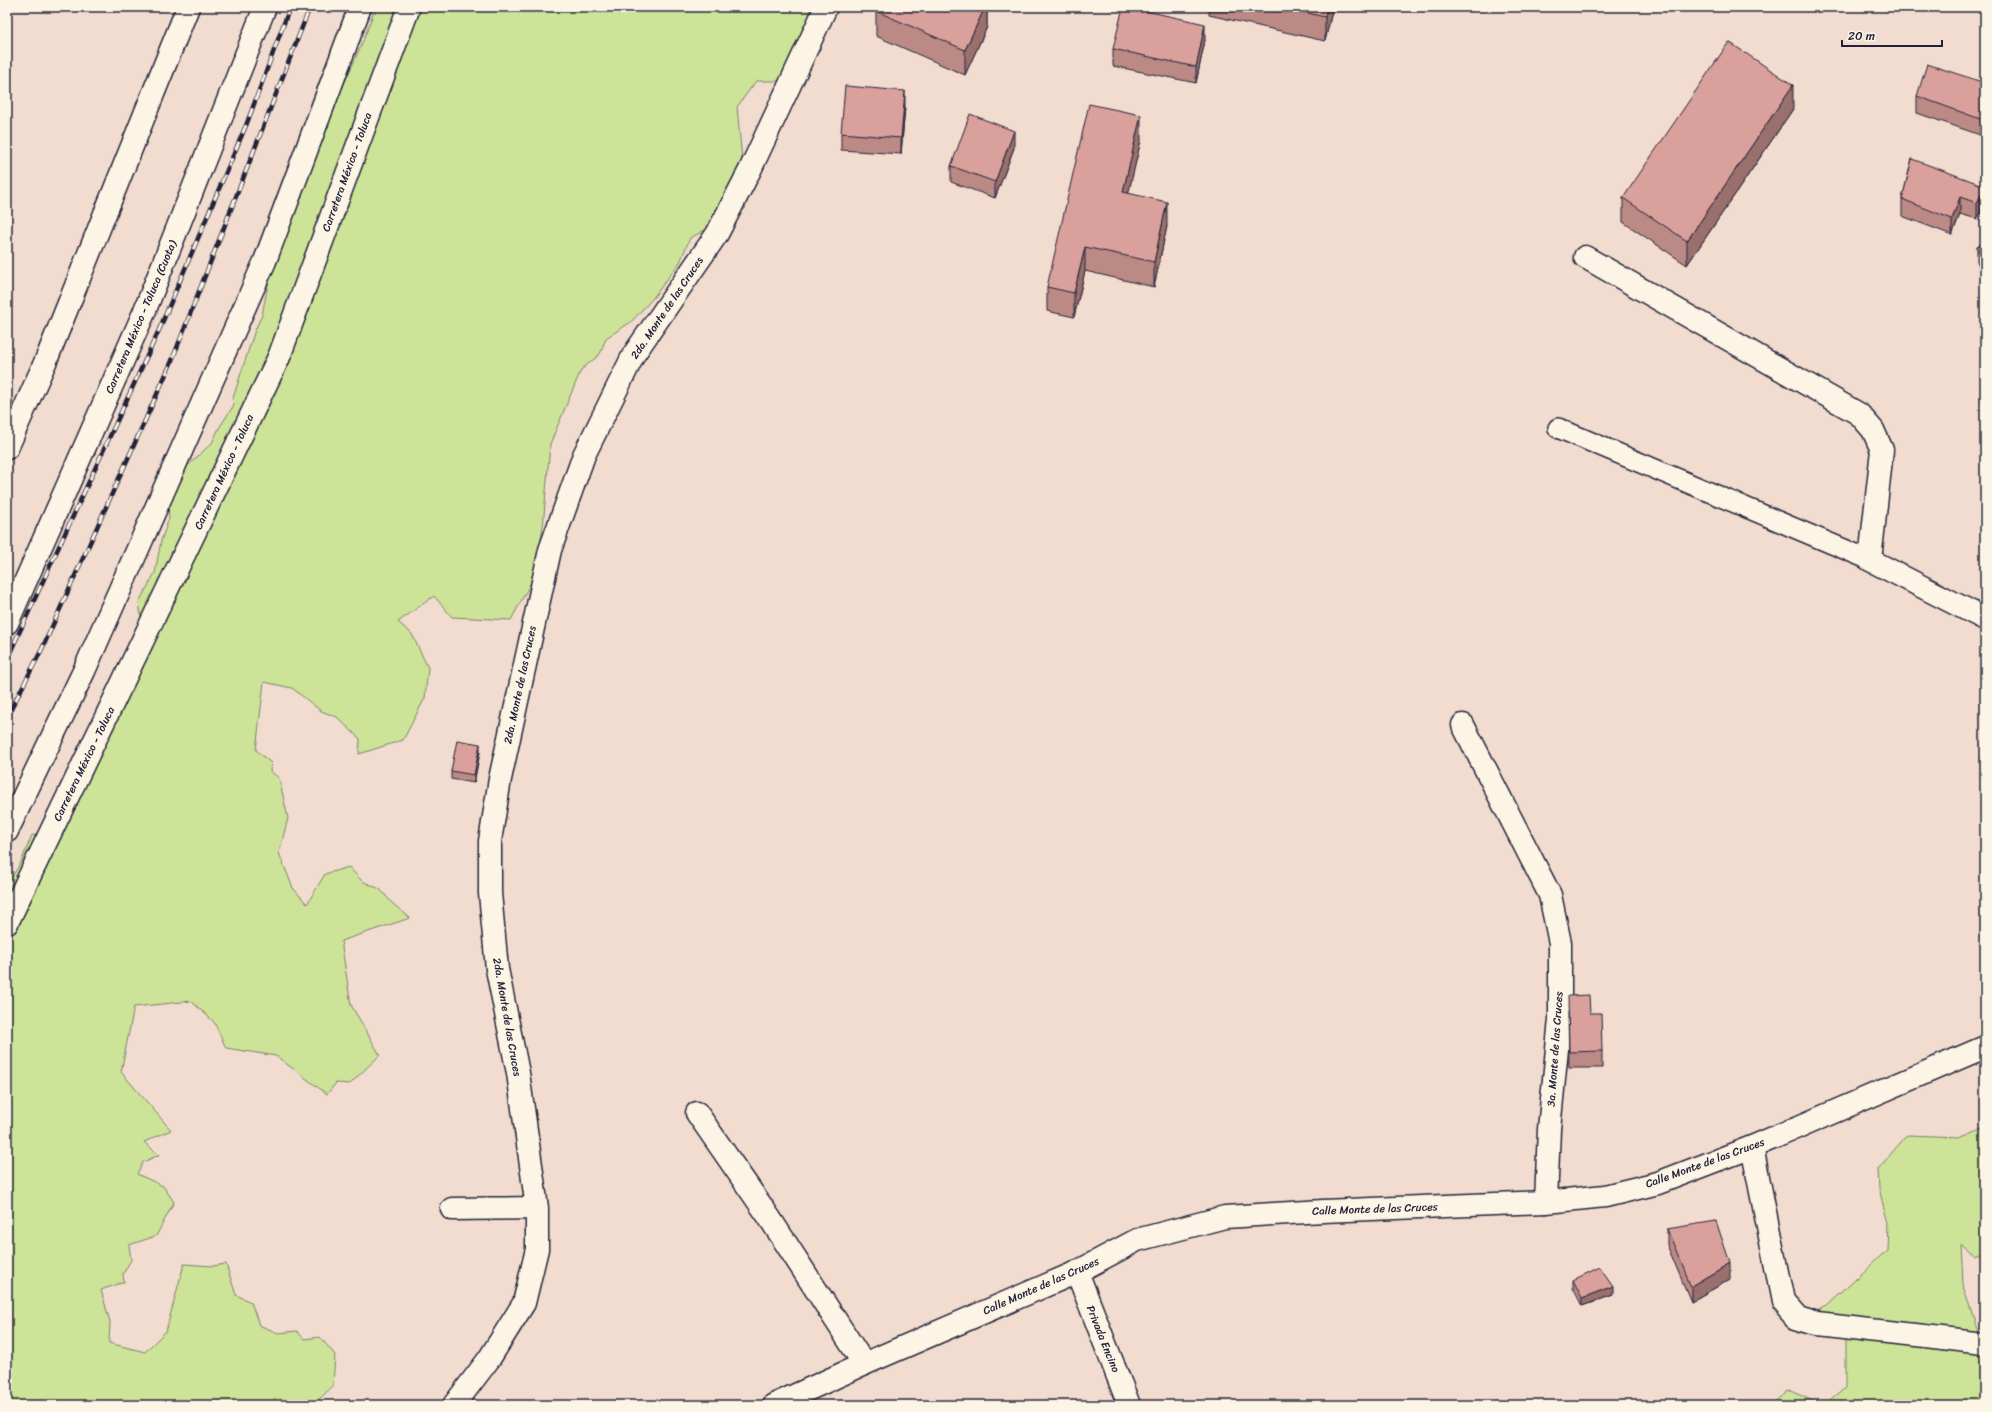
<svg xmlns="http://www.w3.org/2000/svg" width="1992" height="1412" font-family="Sriracha,sans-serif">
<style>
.green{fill:#cde398;stroke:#78826a}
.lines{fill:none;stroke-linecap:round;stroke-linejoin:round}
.lane-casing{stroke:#22223b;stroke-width:22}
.street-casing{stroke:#22223b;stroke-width:25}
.secondary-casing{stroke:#22223b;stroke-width:25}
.primary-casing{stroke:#22223b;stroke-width:25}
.highway-casing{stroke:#22223b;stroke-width:25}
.lane{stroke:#fcf5e5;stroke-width:19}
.street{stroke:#fcf5e5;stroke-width:22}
.secondary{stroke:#fcf5e5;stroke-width:22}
.primary{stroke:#fcf5e5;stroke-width:22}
.highway{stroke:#fcf5e5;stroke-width:22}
.rail-casing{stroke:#22223b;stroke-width:4.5}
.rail{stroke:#fcf5e5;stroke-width:3;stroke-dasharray:9;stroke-linecap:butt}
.wall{fill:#bb8a85;stroke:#22223b}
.shaded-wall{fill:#99706c;stroke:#22223b}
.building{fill:#daa09b;stroke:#22223b}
.labels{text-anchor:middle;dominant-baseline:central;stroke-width:4;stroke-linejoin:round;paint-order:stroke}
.street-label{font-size:11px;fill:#22223b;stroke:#fcf5e5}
</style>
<rect width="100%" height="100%" fill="#f2dccf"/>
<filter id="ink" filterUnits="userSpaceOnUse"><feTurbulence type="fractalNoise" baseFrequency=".025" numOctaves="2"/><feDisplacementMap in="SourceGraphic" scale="8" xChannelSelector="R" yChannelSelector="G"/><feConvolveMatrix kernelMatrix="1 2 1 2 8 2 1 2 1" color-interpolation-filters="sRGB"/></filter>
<g filter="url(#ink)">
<path class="green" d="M375,7h434l3,30 -30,44h-26l-19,26 9,94 -1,8 -55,29 -10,24 -27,36 -22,24 -25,16 -6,16 -19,16 -31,74 -7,83 -8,48 -24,45 -59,-3 -18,-21 -36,26 14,12 16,34 -3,30 -22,42 -44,14 1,-15 -23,-22 -16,-6 -29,-23 -28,-6 -8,68 15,13 -1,8 9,7 9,40 -9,35 14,35 14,16 18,-30 24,-7 13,14 18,8 12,14 18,15 -69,23 10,64 29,50 -30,29 -14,-1 -9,11 -51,-38 -50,-8 -12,-26 -23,-21 -57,6 -13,65 50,58 -27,12 15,13 -16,7 -6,12 26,12 11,16 -18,34 -27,9 2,15 -8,14 1,8 -23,8 9,32 -1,21 36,9 21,-21 18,-67 29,2 13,-2 10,31 15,7 8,23 19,8 19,-2 7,8 16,-2 15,18 -2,31 -20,19h-306v-520l14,-23 11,-27 10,1 50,-62 -3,-34 43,-87 9,-36 -2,-15 16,-29 6,-32 8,-23 -1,-13 15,-35 29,-27 7,-15 15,-23 -1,-7 22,-68 7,-15 6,-31 37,-99 -2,-28 16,-8c13,-49 42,-93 56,-142z
M1985,1127v127l-10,6 -14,-15 2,39 18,52 4,5v64h-162l22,-19v-54l-23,-1 -22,2 7,-16 18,-9 62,-58 1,-28 -9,-33 -1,-20 29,-34 54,2z
M1788,1389l31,16h-50l10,-5z"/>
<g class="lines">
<g class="lane-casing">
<path id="lane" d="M1558,428l312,132"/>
</g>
<g class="street-casing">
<path id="street" d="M1585,257l274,157 14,16 9,20 -12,110 115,59
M1463,725l87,170 10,48v76l-11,110 -3,73
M697,1113l72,104 95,147
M1752,1147l31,155 14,16 20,6 168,19
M452,1209l85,-1
M1077,1272l52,133
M454,1405l35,-46 35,-56 13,-54v-41l-19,-135 -21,-104 -7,-76v-52l10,-62 50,-229 34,-95 50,-101 83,-120 33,-64 76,-163"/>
</g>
<g class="secondary-casing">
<path id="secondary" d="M774,1405l90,-41 213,-92 60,-32 88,-23 98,-6 223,-9 59,-6 53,-13 94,-36 233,-100"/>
</g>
<g class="primary-casing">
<path id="primary" d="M7,831l77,-160 181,-410 95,-254
M7,923l272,-566 130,-350"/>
</g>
<g class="highway-casing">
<path id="highway" d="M7,448l40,-90 141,-351
M7,623l136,-308 122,-308"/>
</g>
<use href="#lane" class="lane"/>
<use href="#street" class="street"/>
<use href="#secondary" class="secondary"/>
<use href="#primary" class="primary"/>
<use href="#highway" class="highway"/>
<g class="rail-casing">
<path id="rail" d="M7,659l152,-329 88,-207 43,-116
M7,717l35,-68 129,-286 139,-356"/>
</g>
<use href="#rail" class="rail"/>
</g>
<path class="wall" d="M987,7v20l-22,48 -89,-39v-25z
M1209,7h124l-8,34 -116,-26z
M1205,40l-9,43 -83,-17v-17z
M1985,83v43l-2,10 -66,-23v-17z
M905,107l-4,47 -60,-4v-17z
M1793,109l-106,156 -64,-43v-24z
M1141,140l-13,53 39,33 -13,61 -69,-16 -11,46 -27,-6v-24z
M1014,148l-19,50 -44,-16v-16z
M1912,159l73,44 -8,16 -17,-5 -8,21 -50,-19v-17z
M1985,243v38l-8,-19v-16z
M1984,295h1v18l-1,-1z
M480,752l-6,31 -23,-4v-8z
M1568,1012l22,1 12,38v17h-33z
M1667,1229l63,51 -39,22 -24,-57z
M1573,1280l40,15 -31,11 -9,-18z"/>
<path class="shaded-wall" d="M985,7h2v20l-22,48v-25z
M1327,7h6l-8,34v-24z
M1205,24v16l-9,43v-16z
M1793,85v24l-106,156v-24z
M905,91v16l-4,47v-16z
M1985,109v17l-2,10v-16z
M1141,115v25l-18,77v-25z
M1014,131v17l-19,50v-16z
M1985,186v17l-8,16v-16z
M1960,197v17l-8,21v-16z
M1167,202v24l-13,61v-25z
M1085,247v24l-11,46v-24z
M480,744v8l-6,31v-8z
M1730,1263v17l-39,22v-16z
M1613,1286v9l-31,11v-8z"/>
<path class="building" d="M878,7h107l-20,43 -89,-39z
M1123,7h5l77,17 -9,43 -83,-18z
M1281,7h46l-2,10z
M1729,42l64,43 -106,156 -64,-43z
M1927,64l58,19v26l-2,11 -66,-24z
M845,86l60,5 -4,47 -60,-5z
M1089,104l52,11 -18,77 44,10 -13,60 -69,-15 -11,46 -27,-6z
M970,114l44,17 -19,51 -44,-16z
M1912,159l73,27 -8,17 -17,-6 -8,22 -50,-20z
M1985,243v22l-8,-19z
M457,740l23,4 -6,31 -23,-4z
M1589,995l1,18h11l1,38 -33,1 -1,-56z
M1716,1221l14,42 -39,23 -24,-57z
M1600,1267l13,19 -31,12 -9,-18z"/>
</g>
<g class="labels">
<g class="street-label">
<text transform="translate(347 172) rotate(-70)">Carretera México - Toluca</text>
<text transform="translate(667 308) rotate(-56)">2da. Monte de las Cruces</text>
<text transform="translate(141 317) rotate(-67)">Carretera México - Toluca (Cuota)</text>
<text transform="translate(224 472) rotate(-65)">Carretera México - Toluca</text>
<text transform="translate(520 685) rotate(-78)">2da. Monte de las Cruces</text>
<text transform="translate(84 764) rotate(-64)">Carretera México - Toluca</text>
<text transform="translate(507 1017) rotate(80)">2da. Monte de las Cruces</text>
<text transform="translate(1555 1049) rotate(-86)">3a. Monte de las Cruces</text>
<text transform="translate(1705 1163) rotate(-20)">Calle Monte de las Cruces</text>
<text transform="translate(1375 1209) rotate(-2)">Calle Monte de las Cruces</text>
<text transform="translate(1041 1286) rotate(-24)">Calle Monte de las Cruces</text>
<text transform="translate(1103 1339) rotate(68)">Privada Encino</text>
</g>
</g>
<rect width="1992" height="1412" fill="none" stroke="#fcf5e5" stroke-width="24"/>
<rect x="12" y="12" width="1968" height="1388" fill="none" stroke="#22223b" stroke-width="1.5" filter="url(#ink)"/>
<path d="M1842 40v6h100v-6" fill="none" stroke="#22223b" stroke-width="2"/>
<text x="1848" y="40" font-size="12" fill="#22223b" stroke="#fcf5e5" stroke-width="3" paint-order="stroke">20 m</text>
</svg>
